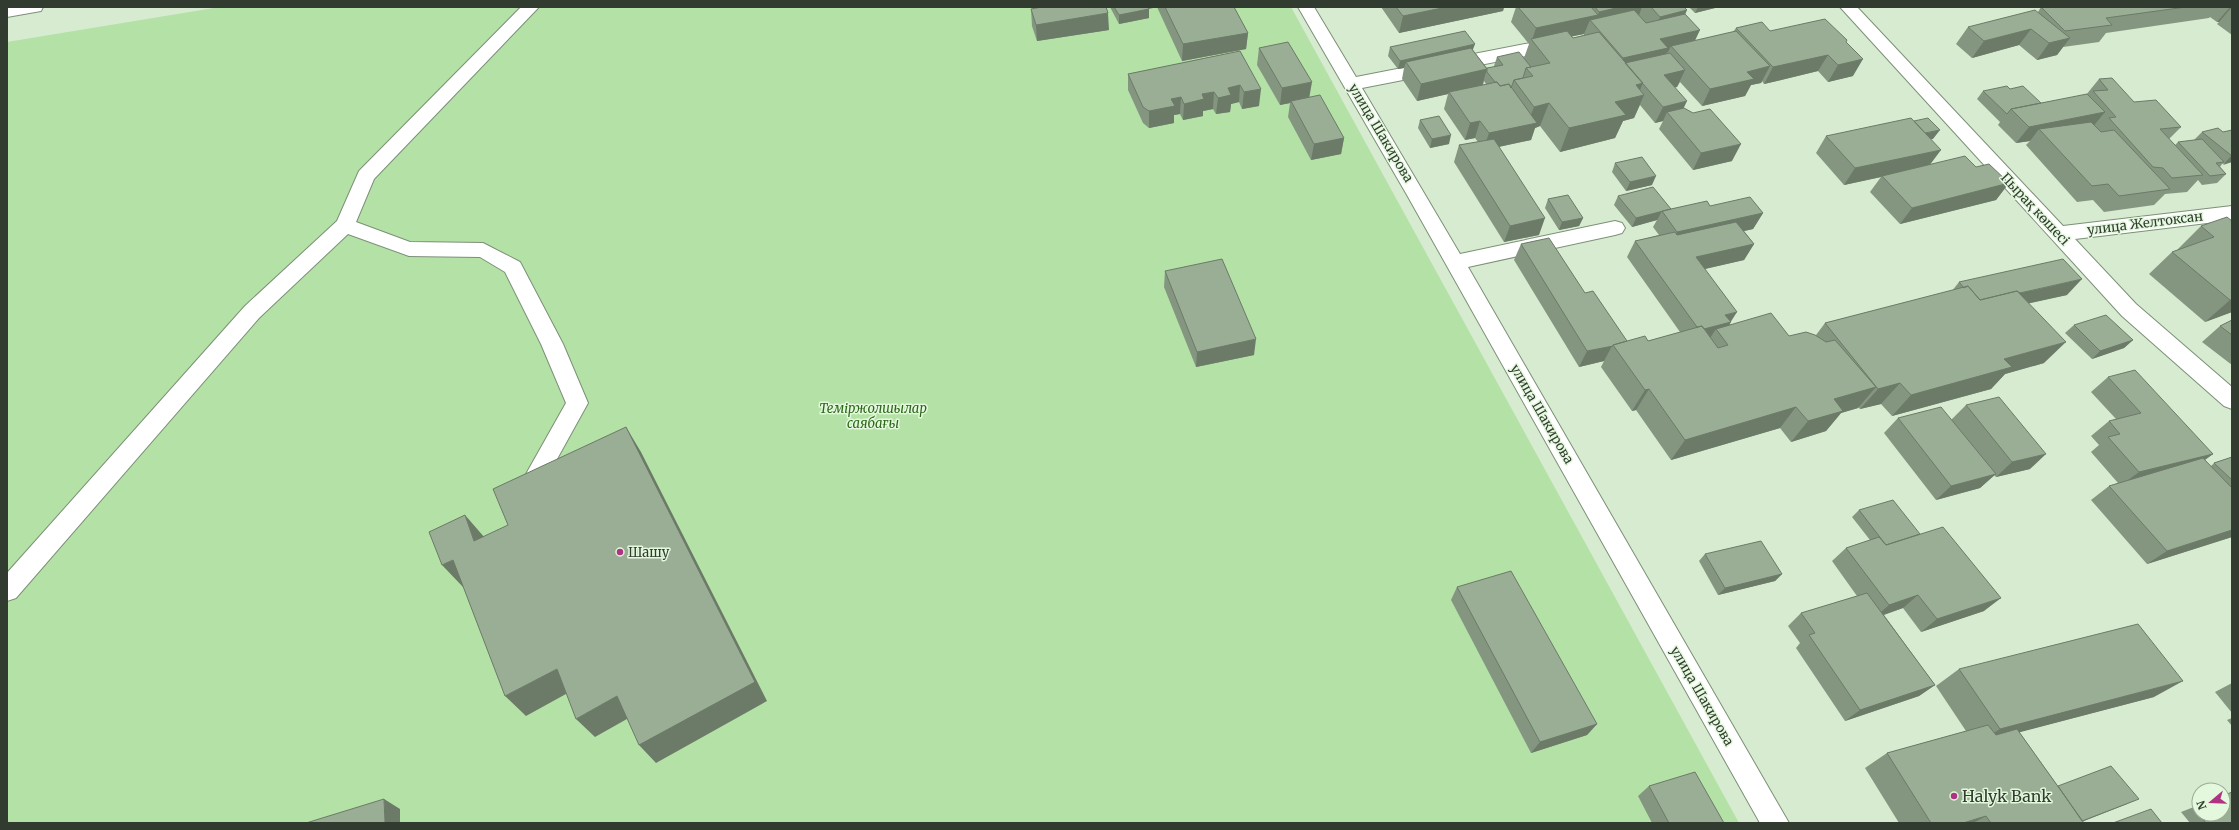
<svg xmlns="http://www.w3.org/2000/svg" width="2239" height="830" font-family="Merriweather,serif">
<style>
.green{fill:#b3e1a6}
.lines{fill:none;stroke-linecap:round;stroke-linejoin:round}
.minor-casing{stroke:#7c9077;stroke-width:2}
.minor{fill:#fff;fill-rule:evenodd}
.wall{fill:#849680;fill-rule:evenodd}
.shaded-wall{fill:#6c7a68}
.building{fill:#9aae95;stroke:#6c7a68}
.poi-dot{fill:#b03282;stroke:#e3f8dd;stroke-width:1.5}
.labels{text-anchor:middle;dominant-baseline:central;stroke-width:3;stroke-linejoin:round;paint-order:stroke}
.street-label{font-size:13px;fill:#323b30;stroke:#e3f8dd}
.park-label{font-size:13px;font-style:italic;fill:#2c6617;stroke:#e3f8dd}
.poi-label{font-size:13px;fill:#323b30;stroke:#e3f8dd;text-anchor:start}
.near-poi-label{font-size:16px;fill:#323b30;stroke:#e3f8dd;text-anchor:start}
</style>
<rect width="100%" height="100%" fill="#d6ebd0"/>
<path class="green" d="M220,7h1071l448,816h-1732v-781z"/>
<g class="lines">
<g class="minor-casing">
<path id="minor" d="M7,7h36l-2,4 -34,6z
M521,7h18l-165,172 -18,43 54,20 73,1 37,19 43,82 25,59 -52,94 -8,3 -8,-3 -3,-7 49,-87 -25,-59 -36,-72 -25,-15 -71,-1 -61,-22 -89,84 -243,280 -9,3v-28l238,-267 92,-85 22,-50z
M1298,7h16l42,70 200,-39 6,2 3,4 -3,4 -6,2 -194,38 98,166 155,-33 7,2 3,5 -3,5 -7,2 -147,32 321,556h-29l-353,-628z
M1840,7h17l206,219 169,-20v14l-157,19 61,65 96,83v22l-8,-3 -102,-90z"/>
</g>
<use href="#minor" class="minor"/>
</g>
<path class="wall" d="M1110,7h44l-1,1 -5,1 1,9 -30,6z
M1157,7h77l14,26 -2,16 -64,12z
M1381,7h123l-1,4 -104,22z
M1516,7h168l1,7 10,27 38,-9 3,-4 34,3 76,11 7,34 -25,6 -10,-11 -54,13 -2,-3 -1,2 -10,2 -6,11 -43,10 -22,-24 -3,5h-2l8,21 49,53 -39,9 -34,-41 4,-8 -8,2 -15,-18 -6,13 -11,3 -8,17 -55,14 -20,-26 -5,2 -4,12 -32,7 40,88 -35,7 -50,-80 5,-17 19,-3 -3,-4 -10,2 -21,-31 4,-15 -31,7 -15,-22 2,-11 -6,1 -10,-13 2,-9 83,3 14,18 7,-1v-1l3,-9 27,1 5,-14 -18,-22zM1584,34v1l-11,3 -1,-2zM1484,81l2,3 -3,1z
M1689,7h30l-24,6z
M2041,7h191v28l-15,-11 2,-2h-2l-7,-5 -1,1 -103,15 -7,9 -36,5 -6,8 -20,5 -18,-15 -47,13 -16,-14 12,-17 70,-15z
M1031,9l78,21 -72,11 -5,-15z
M1259,48l50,49 35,41 -3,16 -30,6 -23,-43 2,-14 -10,2 -23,-40z
M1240,51l19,55 -17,3 -3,-7 -8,2 -1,8 -14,2 -3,-5 -10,2v5l-20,4 -3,-6 -6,1v8l-25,5 -6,-5 -15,-33v-16z
M2099,79l35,23 47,25 -12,12 6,6 3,-3 16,-2 8,-8h21l9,-2v32l-10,2 -2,3 6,7 -9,9 -15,2 -4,-5 -11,12 -22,2 -11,11 -50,7 -11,-12 -16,2 -51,-57 4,-4 -14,2 -18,-18 2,-3 -23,-23 6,-8 27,-2 31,14 45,-8z
M1420,120l29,24 -19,4 -12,-20z
M1826,136l107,3h-2l-1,25 46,3 33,16 -13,17 -96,24 -30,-32 11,-15 -37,8 -28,-32z
M1615,163l37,22 -26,6 -14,-19z
M1618,196l53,13 39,-3 53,7 -10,16 -9,2 10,13 -10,16 -39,9 25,53v3l59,11 27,-1 9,-12 127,-32 7,-9 108,13 -38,8 15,60 -39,11 -14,15 -99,27 -11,-12 -21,5 -2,-2v1l-17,5 -15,18 -35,11 -11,-14 -109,32 -35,-50 -4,1 -31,-44 3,-6 -25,6 -65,-107 7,-16 64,49 42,48h21l32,-9 -53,-75 8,-16 24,-6 -6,-8 4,-7 -25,7 -18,-22z
M1548,199l35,19 -4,8 -20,4 -14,-22z
M2232,221v91l-27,10 -56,-48 23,-22 7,-3h-1l23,-23z
M1165,271l89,84 -58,12 -32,-80z
M2232,320v45l-30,-23 18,-16z
M2074,325l59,15 -9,8 -32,11 -27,-26z
M2108,377l105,77 -8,6 6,6 3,-3 18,-6v80l-85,27 -56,-64 18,-14 9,-3 -27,-31 8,-7 -8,-9 18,-15 7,-2 -25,-27z
M1966,405l64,64 -34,8 -2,-2 -14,13 -44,12 -52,-67 14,-15 53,2z
M1859,510l61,24 64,77 -63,21 -18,-24 -19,7 51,70 -16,11 -74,25 -49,-73 4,-5 -12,-17 13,-13 56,-17 -25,-35 14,-13 24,-8 -18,-23z
M1705,554l77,20 -7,7 -57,14 -19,-34z
M1457,587l140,137 -10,11 -56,18 -80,-153z
M1959,669l195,28 -135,35 39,54 69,18 -45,17 2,2h-185l-34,-55 22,-15 79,-22 -30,-45z
M2232,683v30l-17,-21z
M2232,718v8l-5,-6z
M1649,786l75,37h-72l-14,-27z
M2199,805l33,18h-42l-9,-11z"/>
<path class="shaded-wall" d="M1144,7h10l-1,1 -9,1z
M1447,7h57l-1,4 -104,22 4,-17z
M1620,7h22l-4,11 -48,2 -6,14 -49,10 -3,-4 4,-12 62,-13 1,-3z
M1698,7h21l-24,6z
M2230,7h2l-13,15h-2z
M1149,9v9l-30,6v-9z
M1687,10l-7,17 -27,6 7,-16z
M1108,13l1,17 -72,11 -1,-16z
M2031,29l-12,16 -47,13 12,-17z
M1700,30l-8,17 -21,-1 -3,6 -2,1 -5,12 -45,10 7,-17 37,-19z
M1248,33l-2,16 -64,12 1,-17z
M2070,38l-13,17 -20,5 12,-17z
M1475,44l-3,8 -66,10 -2,6 -6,1 2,-8z
M1828,55l-10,16 -54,13 9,-17z
M1863,59l-10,17 -25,6 10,-17z
M1770,66l-9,17 -10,2 -6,11 -43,10 8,-17 37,-17z
M1487,69l-5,17 -33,6 -1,2 -31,7 4,-17z
M1685,70l-8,17 -20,5 7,-17z
M1312,82l-3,17 -18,2 -1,2 -10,2 2,-17z
M1643,83l-6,14 7,-2 -10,23 -11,3 -8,17 -55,14 9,-24 46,-26 21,-17z
M1240,85l-1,17 -8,2 -1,8 -14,2 2,-16 10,-10z
M1261,89l-2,17 -17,3 2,-17z
M1214,92l-1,17 -10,2v5l-20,4 1,-16 18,-10z
M1181,97l-1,17 -6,1v8l-25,5v-17l22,-12z
M1687,101l-8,17 -12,-6 -4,9 -8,2 8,-16z
M1549,103l-9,23 -5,2 -4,12 -48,10 6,-17 38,-8 7,-18z
M2105,112l-14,17h-52l-9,12 -14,2 13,-16z
M1480,121l-5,17 -10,2 5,-17z
M1940,130l-7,9 -18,3 7,-8z
M1451,135l-2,9 -19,4 2,-9z
M1344,138l-3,16 -30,6 3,-16z
M1741,144l-9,17 -39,9 8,-17z
M1941,150l-12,16 -47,10 -1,1 -37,8 11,-17z
M2231,156h1v6l-9,3z
M1656,176l-4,9 -26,6 4,-9z
M2009,183l-13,17 -96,24 12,-16z
M1662,211l-5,9 -25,7 4,-9z
M1763,213l-10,16 -85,19 9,-16z
M1545,218l-6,17 -35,7 6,-16z
M1583,218l-4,8 -20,4 3,-8z
M1754,244l-10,16 -57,13 9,-16z
M2082,279l-15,16 -104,23 14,-15z
M2230,300h2v12l-27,10z
M1737,312l-7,11 1,-1 -9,15 -6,-8 -8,12 -9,-11 26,-15z
M1256,339l-2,16 -58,12 1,-15z
M2133,340l-9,8 -32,11 8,-8z
M2066,342l-22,21 -39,11 -14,15 -99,27 19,-21 93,-36z
M1612,346l-8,15 -25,6 8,-16z
M1900,383l-19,21 -21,5 18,-20z
M1876,387l-18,21 -17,5 -15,18 -35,11 17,-21 26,-22z
M1649,389l-13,21 -4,1 13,-21z
M1796,407l-16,21 -109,32 14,-20z
M626,427l15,25 126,249 -111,62 -17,-18z
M2046,454l-16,15 -34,8 16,-15z
M2213,454l-20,14 -73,18 19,-14z
M1996,474l-16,14 -44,12 15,-14z
M465,515l20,23 -11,3z
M2232,530v7l-85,27 20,-13z
M453,560l21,22 -11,5 -21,-22z
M1782,574l-7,7 -57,14 7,-7z
M1918,595l-15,13 -29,10 15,-13z
M2001,598l-17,13 -63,21 16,-13z
M557,669l18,20 -49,27 -21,-20z
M2183,681l-29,16 -179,47 25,-15z
M1935,685l-16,11 -74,25 15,-11z
M617,696l17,19 -39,22 -19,-18z
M1597,724l-10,11 -56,18 9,-11z
M384,799l16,10v14h-15z
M2139,799l-12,5 -48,19h-2z
M1986,816l-13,7h-10z"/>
<path class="building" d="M1042,7h64l2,6 -72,12 -5,-16z
M1114,7h34l1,2 -30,6z
M1165,7h69l14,26 -65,11z
M1396,7h51l-44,9z
M1518,7h73l7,8 -62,13z
M1595,7h25l-21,5z
M1651,7h33l3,3 -27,7z
M2041,7h145l-80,11 6,7 -47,6z
M1634,10l12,13 39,-9 15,16 -40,9 8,9 -45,10 -33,-38z
M2035,10l35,28 -21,5 -18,-14 -47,12 -16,-14z
M1825,19l22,21 -1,2 17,17 -25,6 -10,-10 -55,12 -37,-39 26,-6 8,9z
M1465,31l10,13 -75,17 -10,-14z
M1567,31l6,7 26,-6 44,51 -7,2 8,10 -29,7 11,13 -57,13 -20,-25 -15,4 -20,-27 19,-4 -7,-8 24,-5 -19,-24z
M1736,31l34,35 -23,6 7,7 -44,10 -39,-43z
M1288,42l24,40 -30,6 -23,-40z
M1471,48l16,21 -66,15 -15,-22z
M1240,51l21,38 -17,3 -4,-7 -12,3 3,7 -13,3 -4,-6 -12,2 2,5 -20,5 -3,-7 -10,2 4,7 -26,5 -6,-4 -15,-33z
M1519,52l12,15 -5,1 -3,10 -9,2 -3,8 -2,-4 -9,2 -3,-4h-2l-8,-10v-4l16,-3 -6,-8z
M1670,53l15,17 -21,5 23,26 -24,6 -38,-44z
M2112,78l22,24 22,-2 25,27 -21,2 43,46 -31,3 -9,-10 -10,-1 -44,-49 7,-1 -23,-26 15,-1 -9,-11z
M1497,82l3,4 9,-2 28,39 -48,10 -9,-12 -10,2 -21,-31z
M2007,86l3,3 13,-3 18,17 -30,6 -4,5 -24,-23z
M2087,94l18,18 -76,15 -18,-18z
M1320,95l24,43 -30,6 -23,-43z
M1684,108l9,5 17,-4 31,35 -40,9 -34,-41z
M1439,116l12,19 -19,4 -12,-19z
M1911,118l30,32 -86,18 -29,-32z
M1928,118l12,12 -15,3 -11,-12z
M2091,122l10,10 13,-2 56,59 -51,7 -11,-12 -16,2 -53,-57z
M2218,128l5,4 9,-2v26l-30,-24z
M1494,139l51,79 -35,8 -51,-81z
M2202,139l22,23 -8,1 10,11 -16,2 -32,-34z
M1965,156l11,11 13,-3 20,19 -97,25 -30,-32z
M1642,157l14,19 -26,6 -15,-19z
M1653,187l18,22 -35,9 -18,-22z
M1568,195l15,23 -21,4 -14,-23z
M1750,197l13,16 -86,19 -15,-21 45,-10 3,5z
M2227,217l5,4v79h-2l-58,-48 42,-15 -13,-11z
M1736,222l18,22 -58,13 41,55 -12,3 6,7 -27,7 -2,-3 -5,1 -62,-86 40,-9 2,3z
M1549,238l36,55 8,-2 34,50 -14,4v1l-26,5 -66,-107z
M1222,259l34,80 -59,13 -32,-81z
M2063,259l19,20 -62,14 -3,-2 -37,9 -12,-14 -4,2 -5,-6z
M1968,286l12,14 37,-9 49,51 -62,17 8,8 -101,28 -11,-12 -22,6 -53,-66z
M1771,313l18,23 17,-4 9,3 11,7 9,-2 41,47 -42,12 9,12 -35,10 -12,-14 -111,33 -36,-51 -4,1 -32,-45 32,-9 3,5 54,-15 16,22 10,-3 -12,-16z
M2106,315l27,25 -33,11 -26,-26z
M2232,320v15l-12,-9z
M2135,370l78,84 -74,18 -31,-35 12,-3 -11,-13 32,-8 -33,-36z
M1999,397l47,57 -34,8 -46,-57z
M1941,407l55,67 -45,12 -53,-68z
M626,427l129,255 -116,63 -22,-49 -41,23 -19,-50 -52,27 -52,-136 -11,5 -13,-33 36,-17 9,26 34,-16 -15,-36z
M2232,457v23l-18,-17z
M2203,458l29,30v42l-65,21 -58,-65z
M1893,500l27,34 -34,11 -27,-35z
M1943,527l58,71 -64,21 -19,-24 -29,10 -43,-57 33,-11 7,8z
M1761,541l21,33 -57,14 -20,-34z
M1511,571l86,153 -57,18 -83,-155z
M1867,593l68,92 -75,25 -51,-75 6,-2 -14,-20z
M2138,624l45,57 -183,48 -41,-60z
M1988,725l8,10 21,-6 67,94h-93l-5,-7 -23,7h-32l-44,-70z
M2111,766l28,33 -57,22 -24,-35z
M1695,772l29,51h-55l-20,-37z
M2232,792v31h-26l-13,-16 6,-2v9h24v-18z
M384,799l1,24h-79z
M2151,809l11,14h-49z"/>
<g class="poi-dot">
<circle cx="620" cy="552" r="4"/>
<circle cx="1954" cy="796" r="4"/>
</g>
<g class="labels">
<g class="street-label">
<text transform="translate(1381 133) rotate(59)">улица Шакирова</text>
<text transform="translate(2035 209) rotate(47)">Пырақ көшесі</text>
<text transform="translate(2145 223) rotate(-7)">улица Желтоксан</text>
<text transform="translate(1542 414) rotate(60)">улица Шакирова</text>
<text transform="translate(1702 696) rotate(60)">улица Шакирова</text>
</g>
<g class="park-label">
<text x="873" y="408">Теміржолшылар<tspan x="873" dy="15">саябағы</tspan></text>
</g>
<g class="poi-label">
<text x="628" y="552">Шашу</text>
</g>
<g class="near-poi-label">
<text x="1962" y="796">Halyk Bank</text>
</g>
</g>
<rect width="2239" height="830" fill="none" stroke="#323b30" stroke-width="16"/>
<g transform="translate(2211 802) rotate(251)"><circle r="19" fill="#e3f8dd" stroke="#9cac98"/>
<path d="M0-3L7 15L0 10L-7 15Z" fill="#b03282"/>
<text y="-6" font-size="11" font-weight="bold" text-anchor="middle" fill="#323b30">N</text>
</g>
</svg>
